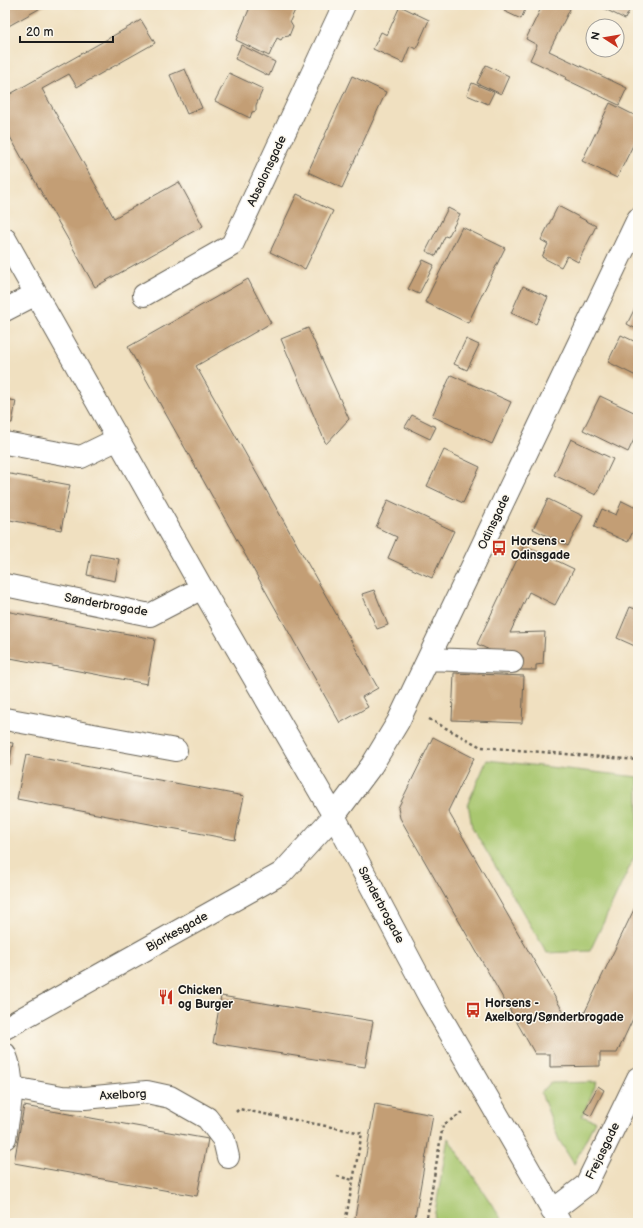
<svg xmlns="http://www.w3.org/2000/svg" width="643" height="1228" font-family="'Balsamiq Sans',sans-serif">
<style>
.green{fill:#a9c76f;stroke:#627246}
.building{fill:#c39e75}
.lines{fill:none;stroke-linecap:round;stroke-linejoin:round}
.minor-casing{stroke:#666155;stroke-width:24}
.path{stroke:#666155;stroke-width:2.5;stroke-dasharray:3 3;stroke-linecap:butt}
.minor{stroke:#fff;stroke-width:22}
.labels{text-anchor:middle;dominant-baseline:central;stroke-width:3;stroke-linejoin:round;paint-order:stroke}
.street-label{font-size:12px;fill:#1c1c1c;stroke:#fbf7ec}
.poi-label{font-size:12px;font-weight:bold;fill:#1c1c1c;stroke:#fbf7ec;text-anchor:start}
</style>
<rect width="100%" height="100%" fill="#fbf7ec"/>
<filter id="ink" filterUnits="userSpaceOnUse"><feTurbulence type="fractalNoise" baseFrequency=".025" numOctaves="2"/><feDisplacementMap in="SourceGraphic" scale="8" xChannelSelector="R" yChannelSelector="G"/><feConvolveMatrix kernelMatrix="1 2 1 2 8 2 1 2 1" color-interpolation-filters="sRGB"/></filter>
<filter id="wash" filterUnits="userSpaceOnUse"><feTurbulence type="fractalNoise" baseFrequency=".012" numOctaves="4" result="noise"/><feDisplacementMap in="SourceGraphic" scale="16" xChannelSelector="R" yChannelSelector="G"/><feGaussianBlur stdDeviation="0.9" result="paint"/><feColorMatrix in="noise" values="0 0 0 0 0 0 0 0 0 0 0 0 0 0 0 0 0 1.4 0 .05"/><feComposite in="paint" operator="in"/></filter>
<g filter="url(#wash)">
<rect width="100%" height="100%" fill="#f0e0c0"/>
<path class="green" d="M487,760l151,17v72l-48,102 -43,2 -75,-126 -4,-24z
M597,1082l-15,34 13,5 -21,43 -15,-24 -18,-47 9,-10z
M448,1138l56,85h-71z"/>
<g id="blocks">
<path class="building" d="M5,5h41l-41,23z
M251,5h39l6,3 -6,13 3,5 -4,10 -6,1 -2,3 -4,-2 -8,18 -33,-16z
M507,5h20l-6,14 -17,-8z
M535,5h27l8,4 -21,42 78,37 -8,17 -54,-26 1,-2 -36,-17 7,-15 -11,-6 15,-31z
M597,5h35l-7,14z
M400,6l29,14 -13,29 -6,-3 -7,17 -30,-14 8,-17 6,3z
M141,20l14,23 -78,44 -8,-13 -27,15 72,129 65,-36 24,44 -108,61 -90,-159v-31z
M241,45l34,17 -6,14 -34,-17z
M486,65l23,11 -8,18 -24,-11z
M185,69l17,39 -15,6 -17,-39z
M229,73l34,16 -7,16v6l-4,1 -2,6 -35,-17z
M352,76l34,16 -44,96 -34,-16z
M472,83l22,9 -6,12 -21,-9z
M610,103l28,14v18l-21,43 -35,-17z
M297,194l36,17 -28,58 -35,-17z
M558,206l38,20 -18,36 -11,-6 -6,11 -19,-10 6,-13 -7,-4z
M448,208l12,6 -12,23 -3,-1 -9,20 -10,-5z
M462,227l43,21 -37,75 -43,-21z
M423,260l11,5 -15,29 -11,-5z
M248,279l23,44 -75,43 182,322 -16,9 6,10 -28,16 -212,-376z
M523,286l25,11 -12,27 -25,-11z
M638,302v28l-11,-6z
M308,328l41,91 -23,25 -45,-105z
M621,335l17,8v34l-30,-15z
M466,339l13,6 -12,25 -13,-6z
M451,375l60,27 -19,42 -60,-28z
M600,396l38,18v17l-10,21 -45,-22z
M5,399l11,2 -4,22 -7,-1z
M412,415l24,12 -6,12 -25,-12z
M571,439l42,20 -17,36 -42,-20z
M444,450l36,17 -17,36 -36,-17z
M5,473l65,12 -9,45 -56,-11z
M548,499l35,17 -15,30 -35,-17z
M388,500l66,31 -22,47 -44,-20 9,-21 -21,-10z
M622,501l16,8v19l-3,-1 -7,15 -34,-15 8,-18 14,6z
M524,545l50,24 -19,36 -26,-13 -19,41 35,-1 -2,32 -7,1v5h-16l-2,-16 -18,1 -23,-11z
M91,554l28,5 -4,22 -28,-6z
M374,590l14,35 -11,4 -15,-35z
M630,607l8,3 -1,37 -20,-9z
M5,611l150,28 -8,45 -142,-27z
M454,673l70,3 -2,47 -70,-3z
M433,737l41,21 -26,53 120,209h13l57,-119v107l-21,45h-17v13l-50,1v-13h-15l-135,-236 -2,-10z
M5,742l8,1 -4,22h-4z
M26,755l218,41 -9,44 -218,-41z
M221,996l152,25 -8,46 -152,-24z
M598,1086l6,4 -13,26 -7,-4z
M375,1104l58,11 -19,108h-60z
M24,1106l184,33 -11,57 -183,-33z"/>
</g>
</g>
<g filter="url(#ink)">
<use href="#blocks" fill-opacity="0" stroke="#666155" stroke-width="1"/>
<g class="lines">
<g class="minor-casing">
<path id="minor" d="M5,239l197,349 132,228 96,182 130,225
M144,295l88,-50 112,-240
M5,310l31,-16
M5,443l76,14 37,-18
M5,585l145,30 52,-27
M428,659l84,3
M5,719l171,31
M5,1028l277,-155 52,-57 38,-51 26,-43 240,-503
M5,1054c12,28 4,56 0,84
M13,1088l49,9 23,1 62,-6 23,5 37,21 17,22 4,17
M552,1211l34,-26 52,-107"/>
</g>
<path class="path" d="M429,719l52,28 157,13
M236,1112l3,-3 123,24 -17,90
M337,1176l16,4
M426,1223l17,-98 22,-14"/>
<use href="#minor" class="minor"/>
</g>
</g>
<defs>
<g id="bus-bare" transform="scale(1.2)"><path d="M-5-6H5V4H4V6H2V4H-2V6H-4V4H-5ZM-3.5-4V0h7V-4ZM-3.5 1.2v1.5H-2V1.2ZM2 1.2v1.5H3.5V1.2Z" fill="#c8321e" stroke="#fbf7ec" stroke-width="2.5" paint-order="stroke"/></g>
<g id="restaurant-bare" transform="scale(1.2)"><path d="M-5-6h1v4h1v-4h1v4h1v-4h1v5L-1.5 .5V6h-2V.5L-5-1ZM5-6V6H3V1.5H1.5Q1.5-4 5-6Z" fill="#c8321e" stroke="#fbf7ec" stroke-width="2.5" paint-order="stroke"/></g>
</defs>
<g fill-rule="evenodd">
<use href="#bus-bare" x="499" y="548"/>
<use href="#restaurant-bare" x="166" y="997"/>
<use href="#bus-bare" x="473" y="1010"/>
</g>
<g class="labels">
<g class="street-label">
<text transform="translate(267 171) rotate(-65)">Absalonsgade</text>
<text transform="translate(494 522) rotate(-65)">Odinsgade</text>
<text transform="translate(106 605) rotate(10)">Sønderbrogade</text>
<text transform="translate(381 905) rotate(62)">Sønderbrogade</text>
<text transform="translate(177 932) rotate(-29)">Bjarkesgade</text>
<text transform="translate(123 1095) rotate(-3)">Axelborg</text>
<text transform="translate(603 1151) rotate(-64)">Frejasgade</text>
</g>
<g class="poi-label">
<text x="511" y="541">Horsens -<tspan x="511" dy="14">Odinsgade</tspan></text>
<text x="178" y="990">Chicken<tspan x="178" dy="14">og Burger</tspan></text>
<text x="485" y="1003">Horsens -<tspan x="485" dy="14">Axelborg/Sønderbrogade</tspan></text>
</g>
</g>
<rect width="643" height="1228" fill="none" stroke="#fbf7ec" stroke-width="20"/>
<g transform="translate(605 38) rotate(282)"><circle r="19" fill="#fbf7ec" stroke="#a29f99"/>
<path d="M0-3L7 15L0 10L-7 15Z" fill="#c8321e"/>
<text y="-6" font-size="11" font-weight="bold" text-anchor="middle" fill="#1c1c1c">N</text>
</g>
<path d="M20 36v6h93v-6" fill="none" stroke="#1c1c1c" stroke-width="2"/>
<text x="26" y="36" font-size="12" fill="#1c1c1c" stroke="#fbf7ec" stroke-width="3" paint-order="stroke">20 m</text>
</svg>
